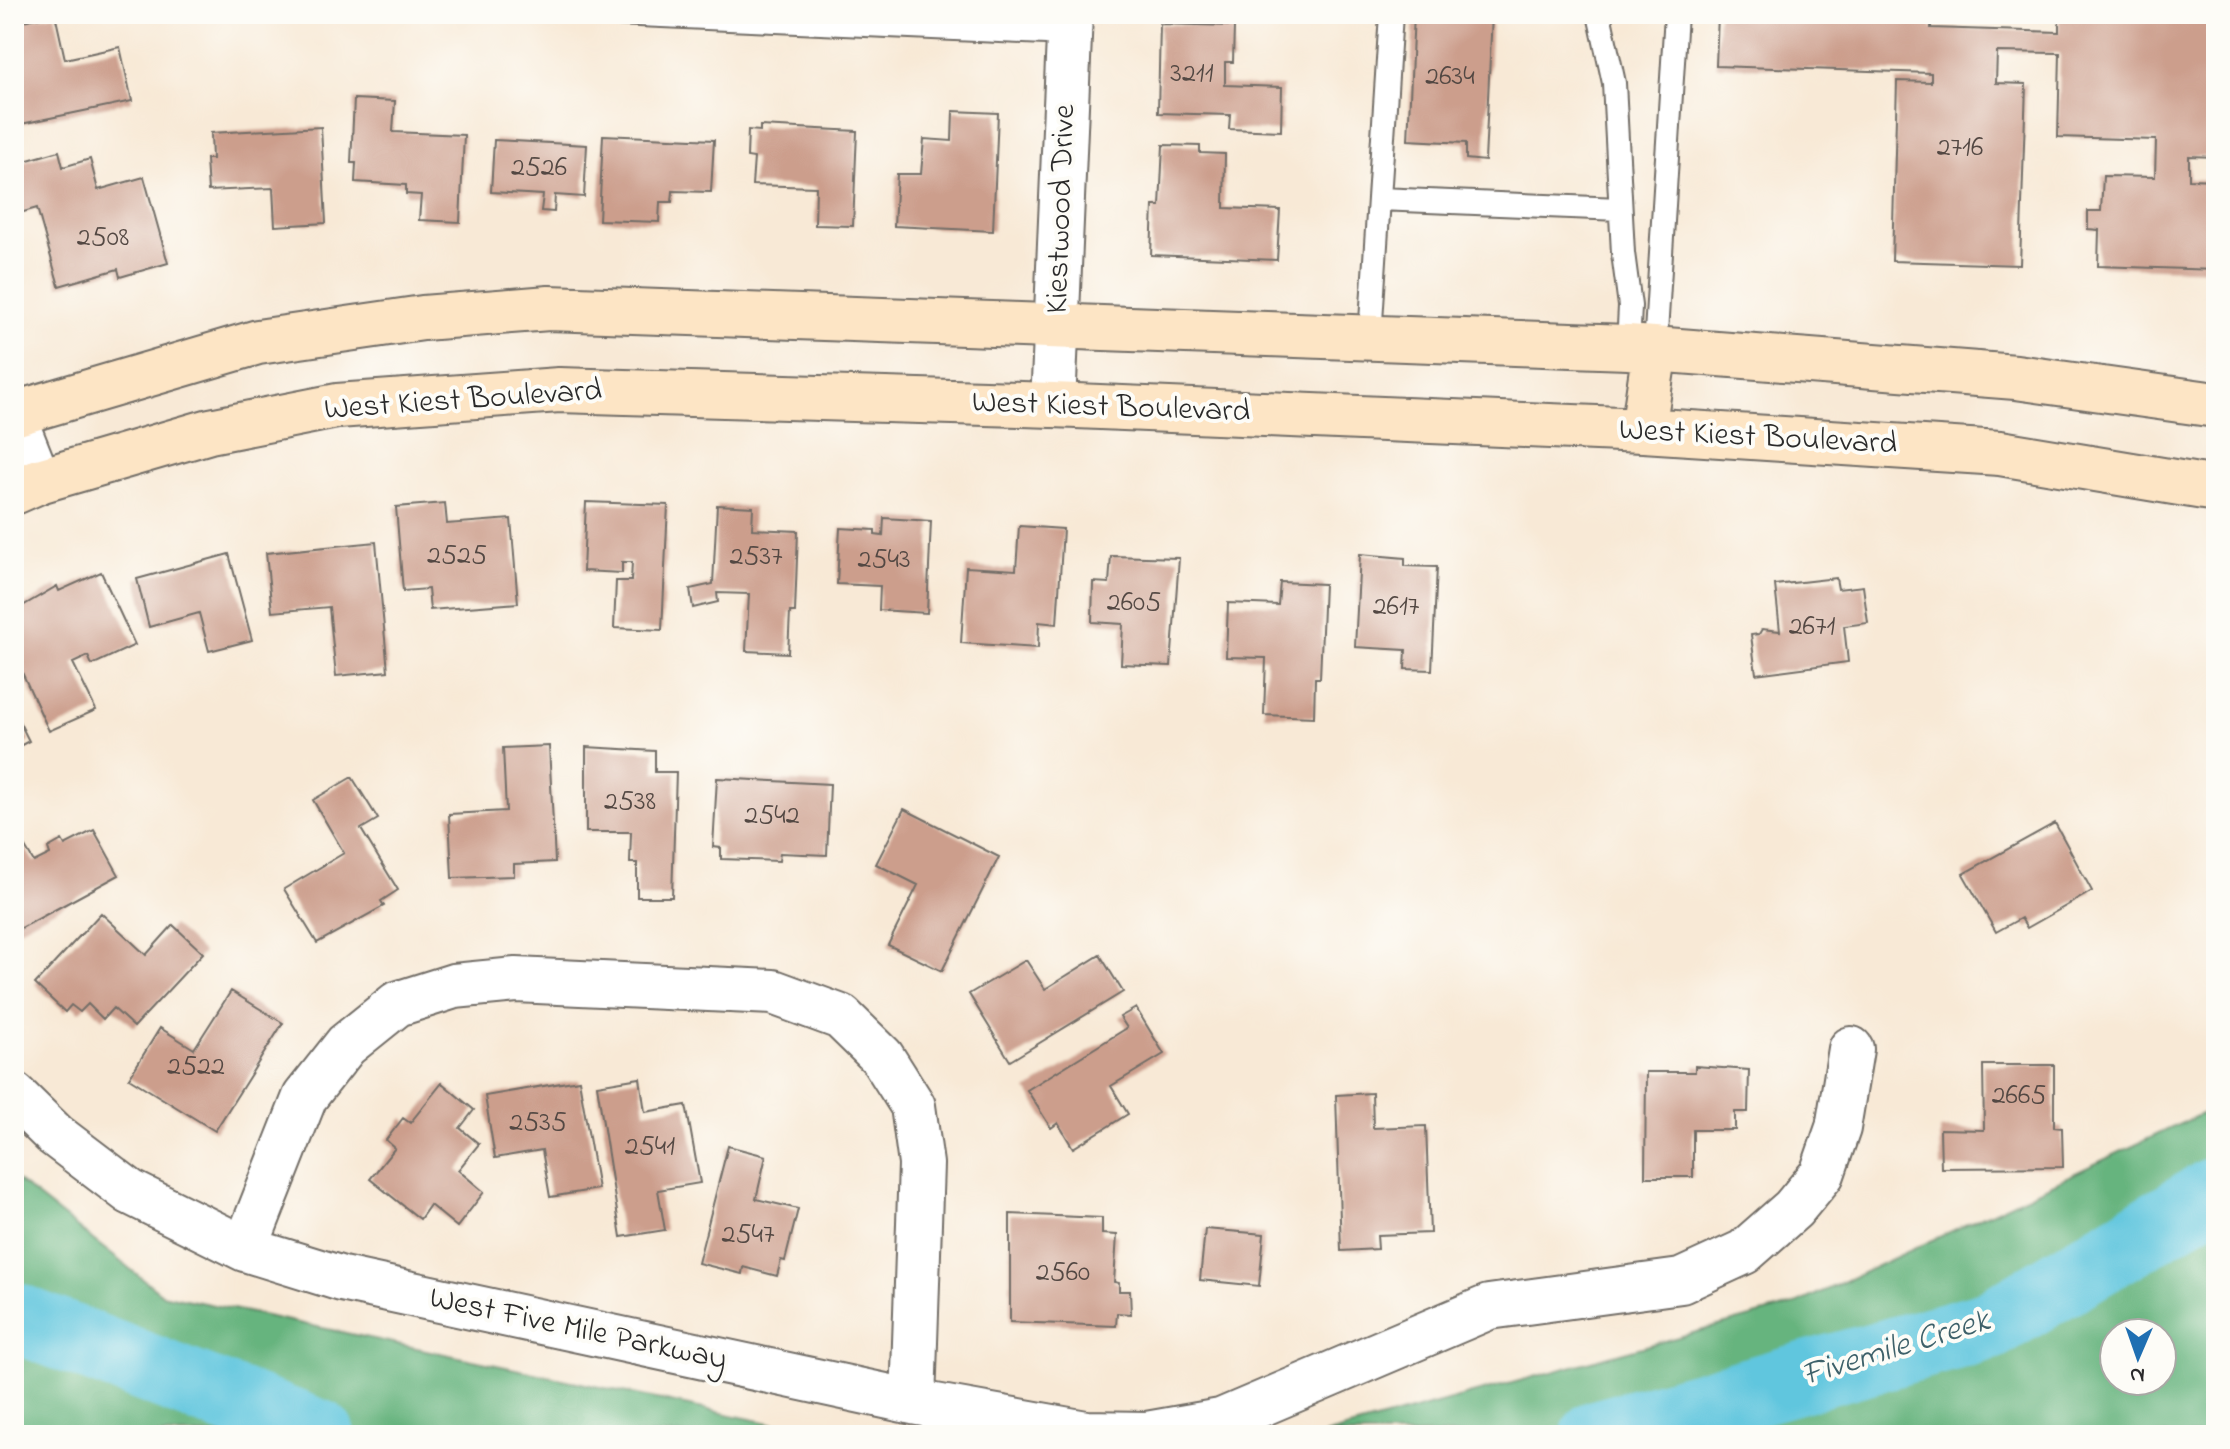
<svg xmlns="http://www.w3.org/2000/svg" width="2230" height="1449" font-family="'Indie Flower',sans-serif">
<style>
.forest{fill:#66b47e;stroke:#487054;stroke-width:2;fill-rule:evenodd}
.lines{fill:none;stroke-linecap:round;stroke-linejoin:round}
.river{stroke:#61c6de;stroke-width:70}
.building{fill:#cc9e8c}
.service-casing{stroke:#736e67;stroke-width:26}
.minor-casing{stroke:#736e67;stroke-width:48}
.tertiary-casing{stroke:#736e67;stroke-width:48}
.secondary-casing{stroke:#736e67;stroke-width:48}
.service{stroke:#fff;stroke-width:22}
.minor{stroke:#fff;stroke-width:44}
.tertiary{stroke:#fff;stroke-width:44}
.secondary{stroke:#fde5c5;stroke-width:44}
.labels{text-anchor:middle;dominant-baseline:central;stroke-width:8;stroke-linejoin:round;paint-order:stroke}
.number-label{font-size:28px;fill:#534843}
.street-label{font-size:32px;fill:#2b2b2b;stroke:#fdfcf7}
.water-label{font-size:34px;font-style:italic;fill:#3e616a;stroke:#fdfcf7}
</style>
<rect width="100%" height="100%" fill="#fdfcf7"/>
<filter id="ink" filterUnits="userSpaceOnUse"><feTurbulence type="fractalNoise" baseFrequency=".0125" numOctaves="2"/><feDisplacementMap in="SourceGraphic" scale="16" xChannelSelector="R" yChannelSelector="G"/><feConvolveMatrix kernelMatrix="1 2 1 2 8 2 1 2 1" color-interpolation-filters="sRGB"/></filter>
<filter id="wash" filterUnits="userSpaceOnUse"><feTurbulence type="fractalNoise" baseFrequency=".006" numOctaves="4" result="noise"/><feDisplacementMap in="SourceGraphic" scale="32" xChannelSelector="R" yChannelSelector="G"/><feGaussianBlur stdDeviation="1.8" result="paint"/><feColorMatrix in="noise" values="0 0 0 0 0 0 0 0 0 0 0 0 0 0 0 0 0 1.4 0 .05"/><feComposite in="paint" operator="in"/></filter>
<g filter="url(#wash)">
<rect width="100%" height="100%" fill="#f8e9d6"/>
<path class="forest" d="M2216,1107v328h-892l470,-130zM2114,1333h48v48h-48z
M14,1178l148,116 664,141h-812z"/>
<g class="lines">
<path class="river" d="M14,1317l306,118
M1596,1435l394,-110 226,-134"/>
</g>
<g id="blocks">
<path class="building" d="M55,14l10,45 55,-12 12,54 -111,23 -7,-33v-68z
M1414,14h78l-7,147 -19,-2v-16l-58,-3z
M1718,14h213v14l128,4v-18h157v143l-27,-1v23l27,1v90l-118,-4 1,-36 -11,-1v-18h13l2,-35 52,1 1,-37 -98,-3 2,-84 -63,-1 -1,31 30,1 -6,181 -128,-4 5,-180 34,1v-9l-215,-7z
M1160,24l74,2 -1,36h-8v23l57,2 -1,44 -52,-2 1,-14 -72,-2z
M354,99l41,2 -2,31 71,3 -4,87 -41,-2 2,-25 -15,-1v-9l-51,-3 1,-19h-5z
M953,111l45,2 -5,118 -99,-5 3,-52h24l3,-35 28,2z
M760,126l97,5 -4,95 -38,-1 1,-38 -64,-2 2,-27 -7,-1 1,-27 12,1z
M321,127l5,96 -51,3 -2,-38 -65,3 -2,-32h6l-1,-26z
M603,135l111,5 -3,52 -38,-1 -1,11h-12l-1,20 -60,-2z
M494,140l93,5 -3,52 -29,-2 -1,17 -13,-1 2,-16 -52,-3z
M1163,145l37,1v7l25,1 -1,54 56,2 -3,50 -126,-5 2,-49h7z
M59,151l4,16 27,-8 8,31 46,-13 24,86 -48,14 -2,-8 -59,17 -22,-78 -17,5 -6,-21v-28z
M586,502l82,3 -6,125 -48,-2 2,-47h15l1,-19h-10v11l-39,-2z
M445,503l2,21 64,-5 7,84 -88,7 -2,-21 -25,2 -7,-84z
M717,505l36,2 -1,22 46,2 -3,81h-5l-2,41 -42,-2 3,-57 -32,-1 1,9 -25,6 -3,-19 23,-5z
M884,518l47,3 -4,92 -48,-3 1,-24 -43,-2 3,-56 35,2v5l8,1z
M1019,526l44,3 -6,95 -18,-2 -1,26 -77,-5 5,-76 50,3z
M376,542l12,129 -52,5 -7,-69 -57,5 -6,-59z
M229,554l23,86 -43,11 -10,-38 -50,14 -12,-48z
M1360,554l45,4v8l32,1 -5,103 -27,-1 1,-19 -51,-3z
M1111,556l68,2 -8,108 -50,-2 2,-40 -31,-2 1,-40 16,1z
M101,572l34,73 -43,20 -4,-9 -15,7 23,47 -47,21 -35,-76v-44l43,-25 2,5z
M1836,578l2,11 25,-3 5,37 -24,3 4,36 -92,12 -5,-39 8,-1 3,-5 18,2 -5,-46z
M1280,582l44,2 -4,94h-5l-1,39 -50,-2 2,-57 -40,-1 2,-54 50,2z
M14,711l15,30 -15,8z
M549,746l6,116 -41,2v12l-62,2 -3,-64 57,-3 -3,-63z
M586,747l69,4v21h21l-4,125h-35v-34h-7l1,-31h-45z
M352,777l26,42 -17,10 37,61 -17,11 3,5 -67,37 -33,-54 60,-36 -31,-53z
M717,778l113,6 -3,71 -47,-2 -1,8 -58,-2v-11l-8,-1z
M904,809l95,48 -57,114 -54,-26 30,-60 -42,-21z
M2055,823l37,68 -65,37 -6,-10 -25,14 -33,-58z
M14,829l20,33 16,-8 -2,-6 14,-8 3,5 29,-15 25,45 -105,57z
M101,913l45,42 27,-30 30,28 -69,74 -21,-19 -10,11 -15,-15 -8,8 -9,-7 -6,7 -30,-28z
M1100,955l23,37 -113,69 -41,-67 57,-34 19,29z
M231,991l52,32 -68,108 -86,-53 31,-50 34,21z
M1136,1008l28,46 -53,32 17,28 -55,34 -15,-25 -7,5 -24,-38 100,-62 -7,-11z
M1983,1065h71v62l8,1 1,39 -122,1 -1,-39 44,1z
M1695,1066l54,4 -1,42h-13v18h-42v47h-48l1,-105h49z
M640,1078l5,34 41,-7 14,78 -42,7 7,40 -44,7 -24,-152z
M579,1080l19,109 -48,8 -8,-47 -47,8 -10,-62z
M442,1083l32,27 -14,18 19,16 -21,26 26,22 -27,35 -27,-22 -10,14 -50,-40 25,-31 -9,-8 17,-22 7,5z
M1372,1093l1,35 53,-2 4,107 -53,2 1,14 -37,2 -5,-156z
M728,1146l38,10 -10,43 42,10 -13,52 -4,-1 -4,16 -34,-9 -1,7 -44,-11z
M1010,1214l92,4v16l15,1 -3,47 5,1v8h11l1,23 -14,-1 -1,13 -106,-4z
M1205,1229l59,5 -5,52 -59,-6z"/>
</g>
</g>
<g filter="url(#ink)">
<use href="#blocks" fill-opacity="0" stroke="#736e67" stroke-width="2"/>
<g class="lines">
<g class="service-casing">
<path id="service" d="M617,14l451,20
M1599,14l15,69 9,170 7,53 -2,41
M1379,199l241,10
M1370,337l21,-323
M1655,349l21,-335"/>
</g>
<g class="minor-casing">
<path id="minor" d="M1053,405l17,-391
M14,1095l41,40 75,57 115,57 97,30 571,123 173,31 61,1 74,-13 268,-114 192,-26 63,-29 49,-43 29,-35 16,-46 13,-79
M245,1249l60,-152 41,-52 51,-41 57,-18 62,-6 257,12 68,25 41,40 31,49 8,58 -8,238"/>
</g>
<g class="tertiary-casing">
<path id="tertiary" d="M14,418l25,63"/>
</g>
<g class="secondary-casing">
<path id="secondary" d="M14,414l244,-72 165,-24 126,-10 1079,39 388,30 200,28
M1643,430l12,-81
M14,492l25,-11 171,-50 127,-25 222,-16 494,15 590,25 357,23 216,36"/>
</g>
<use href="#service" class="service"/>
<use href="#minor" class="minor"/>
<use href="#tertiary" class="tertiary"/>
<use href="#secondary" class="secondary"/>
</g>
</g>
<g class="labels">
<g class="number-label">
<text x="1192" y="74">3211</text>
<text x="1450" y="77">2634</text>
<text x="1960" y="148">2716</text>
<text x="539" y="168">2526</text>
<text x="103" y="238">2508</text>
<text x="457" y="556">2525</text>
<text x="756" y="557">2537</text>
<text x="884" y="560">2543</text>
<text x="1134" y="603">2605</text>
<text x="1396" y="607">2617</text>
<text x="1812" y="627">2671</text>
<text x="630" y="802">2538</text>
<text x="772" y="816">2542</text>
<text x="196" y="1067">2522</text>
<text x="2019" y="1096">2665</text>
<text x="538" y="1123">2535</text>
<text x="650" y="1147">2541</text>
<text x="748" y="1235">2547</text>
<text x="1063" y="1273">2560</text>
</g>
<g class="street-label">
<text transform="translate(1062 209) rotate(-88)">Kiestwood Drive</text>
<text transform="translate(463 401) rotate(-4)">West Kiest Boulevard</text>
<text transform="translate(1111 408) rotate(2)">West Kiest Boulevard</text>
<text transform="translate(1758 438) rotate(3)">West Kiest Boulevard</text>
<text transform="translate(578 1330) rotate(12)">West Five Mile Parkway</text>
</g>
<g class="water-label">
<text transform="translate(1896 1349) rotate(-17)">Fivemile Creek</text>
</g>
</g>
<rect width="2230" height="1449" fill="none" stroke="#fdfcf7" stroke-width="48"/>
<g transform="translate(2138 1357) rotate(182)"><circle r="38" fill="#fdfcf7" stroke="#a9a8a5" stroke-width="2"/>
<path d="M0-6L14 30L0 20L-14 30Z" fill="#1f6fb2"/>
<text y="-12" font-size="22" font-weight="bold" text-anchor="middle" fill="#2b2b2b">N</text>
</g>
</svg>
